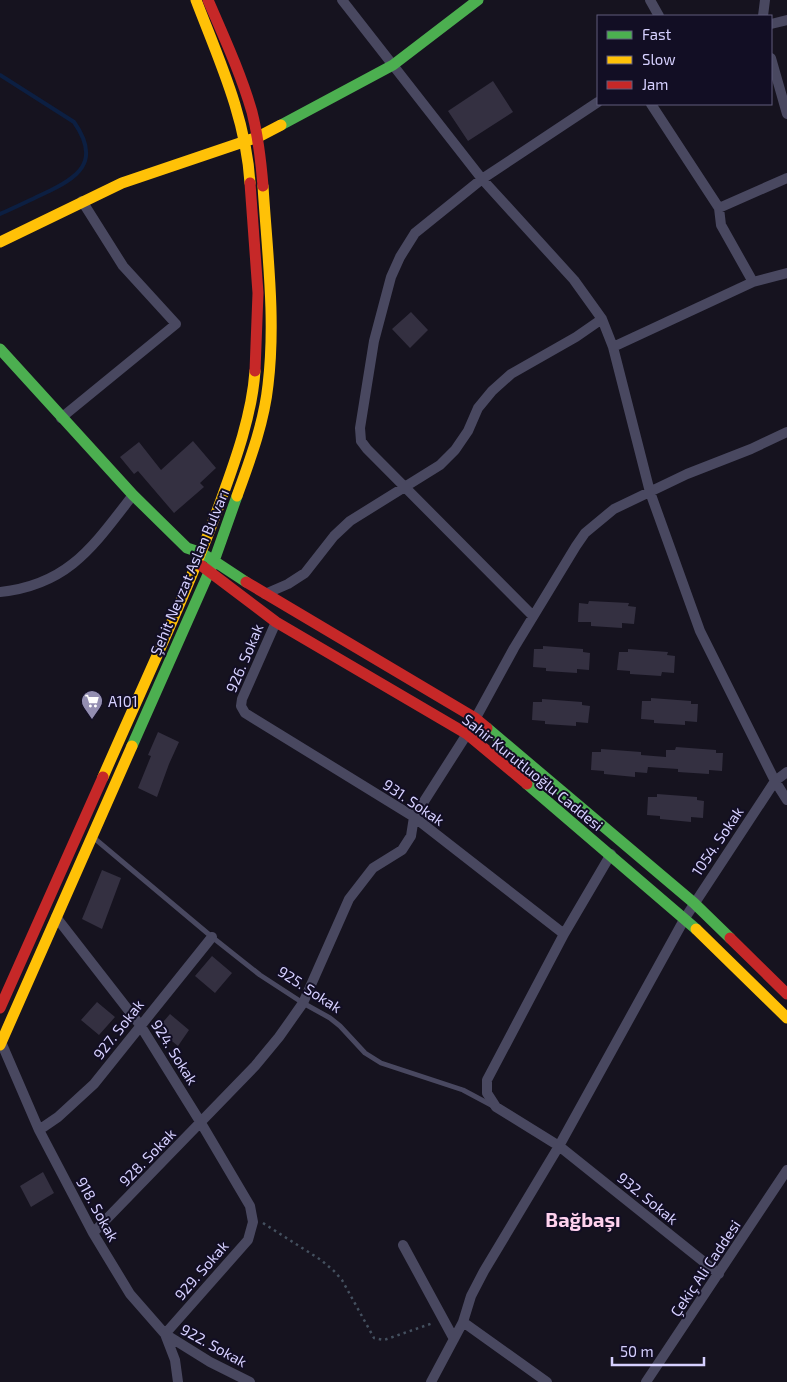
<svg xmlns="http://www.w3.org/2000/svg" width="787" height="1382" font-family="'Exo 2',sans-serif">
<style>
.lines{fill:none;stroke-linecap:round;stroke-linejoin:round}
.stream{stroke:#0c1f42;stroke-width:4}
.building{fill:#343041}
.path{stroke:#44505f;stroke-width:2.5;stroke-dasharray:2.5 4;stroke-linecap:butt}
.lane{stroke:#494860;stroke-width:5}
.street{stroke:#494860;stroke-width:10}
.fast{stroke:#4caf50;stroke-width:11}
.slow{stroke:#ffc107;stroke-width:11}
.jam{stroke:#c62828;stroke-width:11}
.labels{text-anchor:middle;dominant-baseline:central;stroke-width:4;stroke-linejoin:round;paint-order:stroke}
.street-label{font-size:15px;fill:#d6d0ff;stroke:#120e24}
.poi-label{font-size:15px;fill:#d6d0ff;stroke:#120e24;text-anchor:start}
.district-label{font-size:20px;font-weight:bold;fill:#ffd2ee;stroke:#120e24}
</style>
<rect width="100%" height="100%" fill="#16131f"/>
<g class="lines">
<path class="stream" d="M0,75l74,47c28,40 4,56 -31,72 -15,7 -29,14 -43,20"/>
</g>
<path class="building" d="M493,81l20,31 -45,29 -20,-30z
M411,312l17,18 -18,18 -18,-19z
M193,441l23,27 -16,15 4,4 -30,26 -36,-42 -4,3 -14,-17 19,-15 22,28z
M589,601l40,2 -1,3 8,1 -2,17 -12,-1v5l-31,-2v-4h-13l1,-19 9,1z
M543,646l40,3v3l7,1 -1,17 -12,-1v4l-31,-2v-3l-13,-1 1,-18h9z
M628,649l40,3 -1,3 8,1 -1,17 -12,-1 -1,4 -31,-2v-3l-13,-1 2,-18h9z
M651,698l40,3v3h7l-1,18 -12,-1v4l-31,-2v-3l-13,-1 1,-18h9z
M542,699l40,3v3l8,1 -2,17 -12,-1v4l-31,-2v-3l-13,-1 1,-18h9z
M158,732l21,10 -10,22 -12,33 -19,-9 13,-32 -3,-1z
M676,747l40,3v3h7l-1,18 -13,-1v4l-31,-2v-3l-30,-2 -1,6 -12,-1v5l-31,-3v-3l-13,-1 1,-18h9v-3l40,3v3l25,2v-7h9z
M657,794l40,3v3l7,1 -1,17 -12,-1v5l-31,-3v-3l-13,-1 1,-18h9z
M102,870l19,8 -19,51 -20,-10z
M212,956l20,17 -17,20 -20,-17z
M97,1002l18,15 -16,18 -18,-15z
M170,1014l19,16 -11,16 -21,-17z
M43,1172l11,21 -23,14 -11,-21z"/>
<g class="lines">
<path class="path" d="M263,1223l58,37 13,11 8,9 32,58 10,2 49,-17"/>
<path class="lane" d="M94,838l118,99 48,38 43,28 27,15 10,8 25,27 16,10 82,27 30,16"/>
<path class="street" d="M342,0l140,179 92,101 28,39 11,28 37,145 50,139 75,150 12,19
M650,0l9,16
M763,16l2,-16
M771,24l16,-4
M771,58l16,56
M651,104l68,104 68,-30
M719,208l2,17 32,57
M613,347l140,-65 34,-9
M61,418l115,-94 -53,-58 -41,-65
M0,592c69,-7 94,-47 133,-97
M265,594l23,-10 17,-11 29,-37 16,-15 90,-56 15,-15 13,-19 10,-23 14,-17 19,-17 65,-37 26,-18
M533,616l-166,-167 -6,-8 -1,-13 14,-87 17,-64 9,-20 15,-24 67,-54 116,-77
M276,622l-34,77 -1,7 4,7 169,104 150,117
M611,854l-47,80 -77,146v13l9,14 63,39 160,128
M56,917l84,108 61,98 49,83 3,16 -5,18 -83,94 45,28 40,20
M1,1042l38,88 54,103 37,61 35,40 10,26 3,22
M39,1130l19,-13 36,-33 118,-147
M93,1233l162,-167 24,-29 24,-34 46,-104 24,-31 29,-18 9,-14 3,-19 53,-83 47,-86 62,-102 9,-13 29,-24 73,-35 64,-25 36,-17
M403,1245l51,94
M463,1322l84,60
M431,1382l32,-60 8,-26 13,-25 75,-125 126,-228 90,-137 12,-9
M646,1382l141,-212"/>
<path class="fast" d="M281,125l112,-60 85,-65
M0,349l133,146 54,53 15,5 44,29
M487,728l207,175 36,35
M132,746l82,-185 23,-65
M527,784l169,145"/>
<path class="slow" d="M196,0c23,60 50,118 54,183
M0,242l122,-59 136,-46 23,-12
M237,496c13,-36 27,-73 31,-111 8,-66 -1,-134 -5,-199
M103,777c40,-92 84,-183 118,-277 15,-41 31,-86 34,-129
M696,929l91,89
M0,1045l132,-299"/>
<path class="jam" d="M208,0c16,37 33,74 44,112 6,24 9,49 11,74
M250,183l8,110 -3,78
M202,566l74,56 191,112 60,50
M246,582l229,136 12,10
M730,938l57,56
M0,1008l103,-231"/>
</g>
<defs>
<g id="supermarket-pin" transform="scale(1.125)"><path d="M0 17L-7.5 6A9.5 9.5 0 1 1 7.5 6Z" fill="#938eb1" stroke="#120e24"/><path d="M-6-5.5h2.5l.6 2H6L4.5 2H-2.5L-4.4-4H-6ZM-1.5 3.2a1.3 1.3 0 1 0 .1 0ZM3 3.2a1.3 1.3 0 1 0 .1 0Z" fill="#fff"/></g>
</defs>
<g fill-rule="evenodd">
<use href="#supermarket-pin" x="92" y="701"/>
</g>
<g class="labels">
<g class="street-label">
<text transform="translate(189 572) rotate(-67)">Şehit Nevzat Aslan Bulvarı</text>
<text transform="translate(244 658) rotate(-67)">926. Sokak</text>
<text transform="translate(533 772) rotate(39)">Sahir Kurutluoğlu Caddesi</text>
<text transform="translate(414 802) rotate(34)">931. Sokak</text>
<text transform="translate(717 841) rotate(-56)">1054. Sokak</text>
<text transform="translate(310 989) rotate(33)">925. Sokak</text>
<text transform="translate(118 1029) rotate(-52)">927. Sokak</text>
<text transform="translate(175 1052) rotate(58)">924. Sokak</text>
<text transform="translate(147 1157) rotate(-46)">928. Sokak</text>
<text transform="translate(648 1198) rotate(39)">932. Sokak</text>
<text transform="translate(98 1209) rotate(61)">918. Sokak</text>
<text transform="translate(705 1268) rotate(-56)">Çekiç Ali Caddesi</text>
<text transform="translate(201 1270) rotate(-49)">929. Sokak</text>
<text transform="translate(214 1345) rotate(29)">922. Sokak</text>
</g>
<g class="poi-label">
<text x="108" y="701">A101</text>
</g>
<g class="district-label">
<text x="583" y="1219">Bağbaşı</text>
</g>
</g>
<rect x="597" y="15" width="175" height="90" fill="#120e24" stroke="#605c7c"/>
<rect x="607" y="31" width="25" height="8" fill="#4caf50" stroke="#605c7c"/>
<text x="642" y="40" font-size="15" fill="#d6d0ff">Fast</text>
<rect x="607" y="56" width="25" height="8" fill="#ffc107" stroke="#605c7c"/>
<text x="642" y="65" font-size="15" fill="#d6d0ff">Slow</text>
<rect x="607" y="81" width="25" height="8" fill="#c62828" stroke="#605c7c"/>
<text x="642" y="90" font-size="15" fill="#d6d0ff">Jam</text>
<path d="M612 1357v8h92v-8" fill="none" stroke="#d6d0ff" stroke-width="2.5"/>
<text x="620" y="1357" font-size="15" fill="#d6d0ff" stroke="#120e24" stroke-width="4" paint-order="stroke">50 m</text>
</svg>
